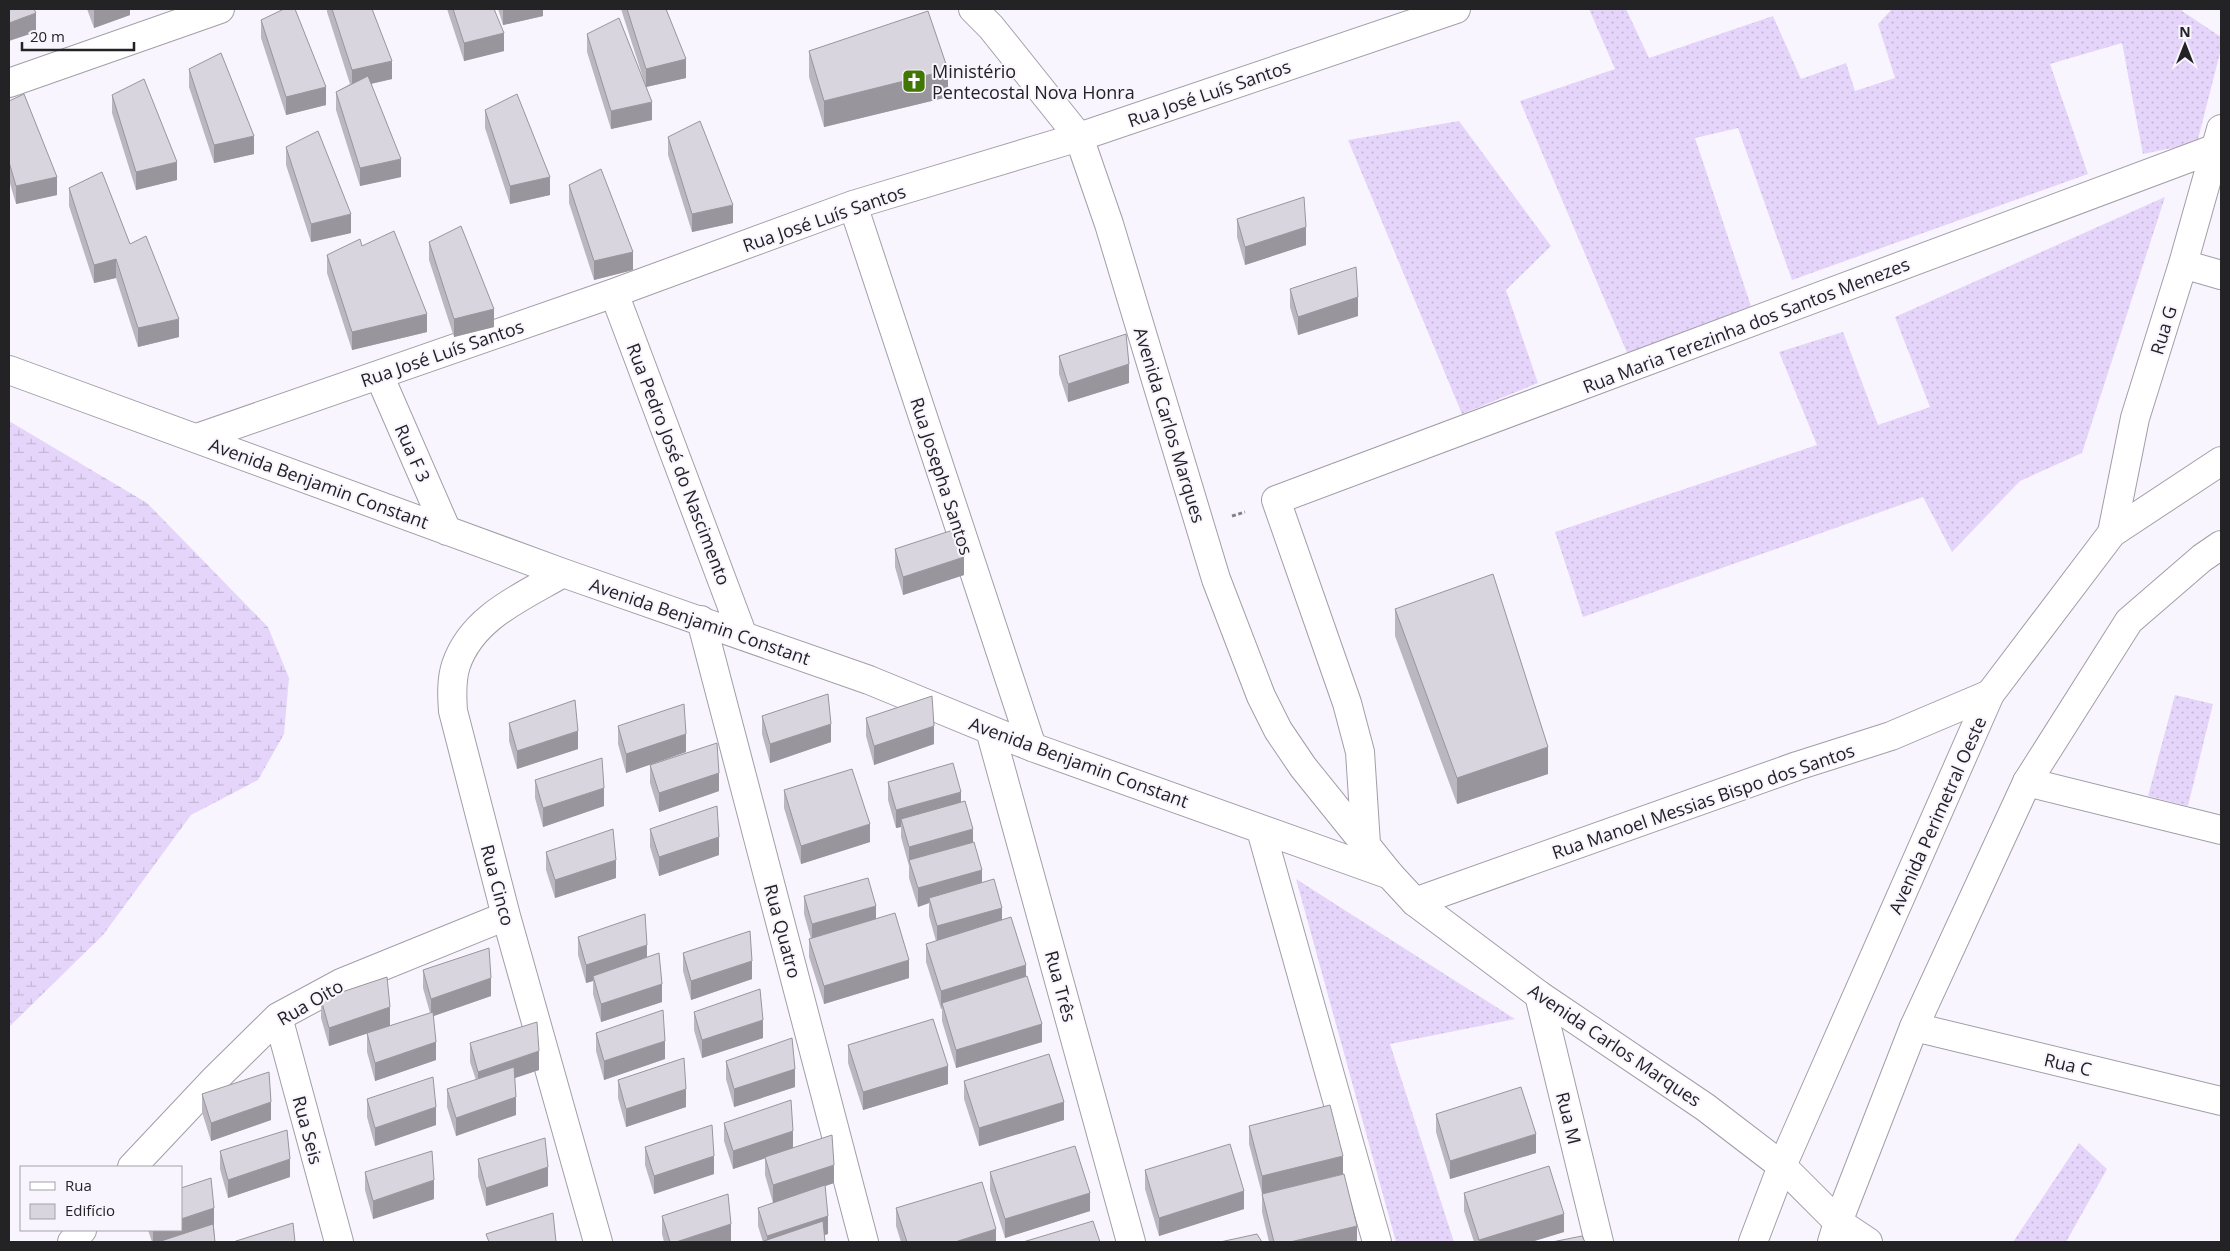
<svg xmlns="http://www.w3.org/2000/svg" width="2230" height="1251" font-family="'Open Sans',sans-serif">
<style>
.grass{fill:url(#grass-dots)}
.wetland{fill:url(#wetland-marsh)}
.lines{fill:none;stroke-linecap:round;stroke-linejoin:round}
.street-casing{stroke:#a29ea7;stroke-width:30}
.secondary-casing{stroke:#a29ea7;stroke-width:30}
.path{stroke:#848288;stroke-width:3;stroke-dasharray:4 2.5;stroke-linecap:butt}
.street{stroke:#fff;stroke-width:28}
.secondary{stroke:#fff;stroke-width:28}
.wall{fill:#bbb7c0}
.shaded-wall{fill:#98959c}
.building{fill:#d9d5df;stroke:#98959c}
.labels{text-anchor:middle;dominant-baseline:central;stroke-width:4;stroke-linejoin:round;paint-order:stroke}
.poi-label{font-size:18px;fill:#232225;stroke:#f9f5fe;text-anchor:start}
.street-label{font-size:18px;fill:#232225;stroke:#f9f5fe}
</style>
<defs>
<pattern id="grass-dots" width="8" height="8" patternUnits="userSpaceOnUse" patternTransform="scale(1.25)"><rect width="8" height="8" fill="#e5d5fa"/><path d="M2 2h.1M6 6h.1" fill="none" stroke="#c4b7d6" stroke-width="1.8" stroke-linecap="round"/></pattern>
<pattern id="wetland-marsh" width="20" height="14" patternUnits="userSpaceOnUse" patternTransform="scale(1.25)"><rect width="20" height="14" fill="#e5d5fa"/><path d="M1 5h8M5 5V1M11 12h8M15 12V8" fill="none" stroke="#c4b7d6"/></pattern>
</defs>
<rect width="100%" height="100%" fill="#f9f5fe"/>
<path class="grass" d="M1589,9h37l23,49 124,-42 28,63 45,-16 9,28 40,-13 -17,-54 14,-15h290v2l39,26v12l-24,94 -54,11 -21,-111 -72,21 38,110 -296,106 -54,-152 -43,10 56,168 -123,49 -108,-254 95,-32z
M1459,121l92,125 -45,44 32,93 -76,31 -114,-274z
M2165,197l-83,256 -62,28 -68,71 -29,-55 -340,120 -28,-85 262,-87 -38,-93 64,-20 35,93 52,-18 -35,-90z
M2175,695l38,9 -25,102 -40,-10z
M1296,879l219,140 -125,25 64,198h-58z
M2079,1143l28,26 -41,73h-53z"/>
<path class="wetland" d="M9,421l138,82 121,124 21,51 -5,56 -26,46 -67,35 -88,120 -94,92z"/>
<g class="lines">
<g class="street-casing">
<path id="street" d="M9,83l211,-74
M853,205l179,542
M2183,264l38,11
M614,293l129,343
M9,370l554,203 306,107 163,67 358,128
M379,375l68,156
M197,438l417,-145 239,-88 226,-68 377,-128
M2112,533l23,-115 48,-154 38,-135
M563,573c-41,24 -91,44 -107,92 -5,15 -4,32 -3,46l53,205 92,326
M701,620l163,622
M990,730l141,512
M2027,782l194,48
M1261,830l116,412
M1366,844l-6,-92 -13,-49 -71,-203 940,-352
M1415,902l382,-136 94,-30 99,-42
M1539,995l60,247
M278,1017l61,225
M1914,1027l307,74
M132,1167l81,-86 65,-64 63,-34 165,-67
M72,1242l10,-12"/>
</g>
<g class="secondary-casing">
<path id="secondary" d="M973,9l18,18 88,110 30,87 107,355 45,117 17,34 25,37 87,108 25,27 124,93 166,112 77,59 56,56 30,20
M1753,1242l29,-76 208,-472 122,-161 109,-72
M1832,1242l6,-20 76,-195 113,-245 102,-161 73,-63 19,-13"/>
</g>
<path class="path" d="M1232,516l13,-4"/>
<use href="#street" class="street"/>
<use href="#secondary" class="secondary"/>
</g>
<path class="wall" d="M87,9h43v6l-36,13z
M327,9h45l20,70 -21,5 30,93 -41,9 -24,-76v-18l14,-8 -23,-72z
M447,9h47l10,42 -40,10z
M498,9h45v7l-40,9z
M621,9h45l20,69 -40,9z
M261,20l65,85 -40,10 -25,-77z
M587,34l65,86 -41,9 -24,-77z
M809,51l139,46 -124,30 -15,-50z
M189,69l65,85 -40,9 -25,-76z
M112,95l65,85 -41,10 -24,-77z
M9,101l48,94 -41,9 -7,-24z
M485,110l65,85 -40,9 -25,-76z
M668,137l65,86 -41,9 -24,-77z
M286,147l65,86 -40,9 -25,-77z
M569,185l64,85 -39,10 -25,-77z
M69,188l61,56 49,93 -41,10 -22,-69 -22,5 -25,-77z
M1237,219l69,26 -61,20 -8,-28z
M429,242l65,85 -40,10 -25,-77z
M362,246l65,86 -75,18 -25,-77v-18z
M1290,289l68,27 -60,19 -8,-28z
M1059,356l70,27 -61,19 -9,-28z
M895,549l69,26 -61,20 -8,-28z
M1395,609l153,165 -91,30 -62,-168z
M762,716l69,26 -61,21 -8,-29z
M866,718l68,26 -60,21 -8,-29z
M509,723l69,26 -61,20 -8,-28z
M618,726l68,26 -60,21 -8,-29z
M650,765l69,26 -60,21 -9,-29z
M535,780l69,26 -61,21 -8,-29z
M888,782l73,20 12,40 9,40 20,38 24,57 16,65 -86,26 -14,-47v-12h-1l-15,-47v-18l10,-3 -7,-25v-13l-11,4 -9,-29v-13v1l-8,-29v-10l-5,1 -8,-28z
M784,790l86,52 -69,22 -17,-56z
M650,829l69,26 -60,21 -9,-29z
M546,852l70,26 -61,20 -9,-28z
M804,896l72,22 33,60 -85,26 -15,-47v-18h2l-7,-25z
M578,937l69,21 15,44 -61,20 -8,-28v-13l-7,2 -8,-28z
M683,953l69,26 -61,21 -8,-29z
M423,970l68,26 -58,20 3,44 -61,21 -8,-29v-19l63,-20 -7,-25z
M321,999l69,27 -61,20 -8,-28z
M694,1012l69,26 -61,20 -8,-28z
M596,1033l69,26 -61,21 -8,-29z
M470,1043l69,27 -24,8 1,37 -60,21 -9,-29v-18l29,-9 -6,-18z
M848,1045l100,39 -85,26 -15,-47z
M726,1061l69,26 -61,20 -8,-28z
M618,1080l68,27 -60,20 -8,-29z
M964,1081l100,39 -85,26 -15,-47z
M202,1094l69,26 -60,21 -9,-29z
M367,1099l69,26 -61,21 -8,-29z
M1436,1114l100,39 -86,26 -14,-47z
M724,1123l69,25 41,35 -9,3 3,48 -65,8 -5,-16v-18l15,-5 -8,-28v-17l-32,11 -9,-28z
M1249,1126l94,48 -76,19 90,49h-88l-7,-30v-18l-13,-50z
M645,1147l69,27 -60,20 -9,-29z
M220,1151l70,26 -62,21 -8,-29z
M478,1159l70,27 -62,20 -8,-29z
M1145,1170l99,39 -85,27 -14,-47z
M365,1172l69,27 -61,20 -8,-29z
M990,1172l100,39 -85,27 -15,-48z
M1464,1193l100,39 -33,10h-57l-10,-31z
M896,1208l100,34h-95l-5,-16z
M662,1216l69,26h-67l-2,-8z
M214,1226l1,16h-63l-4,-12h33z"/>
<path class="shaded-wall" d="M97,9h33v6l-36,13v-18z
M503,9h40v7l-40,9z
M36,13v19l-27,9v-18z
M504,33v18l-40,10v-18z
M686,59v19l-40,9v-18z
M392,61v18l-40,9v-18z
M948,70v27l-124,30v-26z
M326,87v18l-40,10v-18z
M652,102v18l-41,9v-18z
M254,136v18l-40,9v-18z
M401,159v18l-41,9v-18z
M177,162v18l-41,10v-18z
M57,177v18l-41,9v-18z
M550,177v18l-40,9v-18z
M733,205v18l-41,9v-18z
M351,214v19l-40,9v-18z
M1306,227v18l-61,20v-18z
M633,252v18l-39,10v-19z
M116,259v19l-22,5v-18z
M1358,297v19l-60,19v-18z
M494,309v18l-40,10v-18z
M427,314v18l-75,18v-18z
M179,319v18l-41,10v-19z
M1129,364v19l-61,19v-18z
M964,557v18l-61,20v-18z
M831,724v18l-61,21v-19z
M934,726v18l-60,21v-19z
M578,731v18l-61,20v-18z
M686,734v18l-60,21v-19z
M1548,747v27l-91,30v-26z
M719,773v18l-60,21v-19z
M604,788v18l-61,21v-19z
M961,792v18l-60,9v8l-5,1v-18z
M870,824v18l-69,22v-18z
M973,829v19l-64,12v6v-19z
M719,837v18l-60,21v-19z
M616,860v18l-61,20v-18z
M982,870v19l-53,9v5l-11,4v-19z
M876,906v18l-64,18v-18z
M1002,908v18l-65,18v-18z
M647,945v18l-54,13v5l-7,2v-18z
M909,960v18l-85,26v-18z
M752,961v18l-61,21v-19z
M1026,965v18l-84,20 -1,6v-18z
M491,978v18l-60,21v-18z
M662,984v18l-61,20v-18z
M390,1007v19l-61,20v-18z
M763,1020v18l-61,20v-18z
M1042,1024v18l-86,26v-18z
M665,1041v18l-61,21v-19z
M436,1042v18l-61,21v-18z
M539,1051v19l-61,20v-18z
M948,1066v18l-85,26v-18z
M795,1069v18l-61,20v-18z
M686,1089v18l-60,20v-18z
M516,1097v18l-60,21v-18z
M271,1102v18l-60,21v-18z
M1064,1102v18l-85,26v-18z
M436,1107v18l-61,21v-18z
M793,1131v18l-60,20v-18z
M1536,1134v19l-86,26v-18z
M714,1156v18l-60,20v-18z
M1343,1156v18l-81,20v-18z
M290,1159v18l-62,21v-18z
M834,1165v18l-61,21v-19z
M548,1167v19l-62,20v-18z
M434,1180v19l-61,20v-18z
M1244,1191v18l-85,27v-18z
M1090,1193v18l-85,27v-19z
M214,1208v18l-47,16h-14v-12h28v-11z
M1564,1214v18l-33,10h-52v-2z
M828,1216v18l-25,8h-36v-6z
M731,1224v18h-55z
M1357,1226v16h-67z
M996,1229v13h-41z"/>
<path class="building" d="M9,9h25l2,4 -27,10z
M284,9h11l31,78 -40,10 -25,-77z
M332,9h40l20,52 -40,9z
M453,9h41l10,24 -40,10z
M627,9h39l20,50 -40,10z
M928,11l20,59 -124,31 -15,-50z
M619,18l33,84 -41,9 -24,-77z
M221,53l33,83 -40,9 -25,-76z
M368,76l33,83 -41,9 -24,-76z
M144,79l33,83 -41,10 -24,-77z
M24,94l33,83 -41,9 -7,-24v-61z
M517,94l33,83 -40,9 -25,-76z
M700,121l33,84 -41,9 -24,-77z
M318,131l33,83 -40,10 -25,-77z
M601,169l32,83 -39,9 -25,-76z
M102,172l28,72 16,-8 33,83 -41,9 -22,-69 -22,6 -25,-77z
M1304,197l2,30 -61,20 -8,-28z
M461,226l33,83 -40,10 -25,-77z
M394,231l33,83 -75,18 -25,-77 33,-16 2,7z
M1356,267l2,30 -60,20 -8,-28z
M1126,334l3,30 -61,20 -9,-28z
M962,527l2,30 -61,20 -8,-28z
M1493,574l55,173 -91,31 -62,-169z
M828,694l3,30 -61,20 -8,-28z
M932,696l2,30 -60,20 -8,-28z
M575,700l3,31 -61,20 -8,-28z
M684,704l2,30 -60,20 -8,-28z
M717,743l2,30 -60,20 -9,-28z
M602,758l2,30 -61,20 -8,-28z
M953,763l8,29 -65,18 -8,-28z
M852,769l18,55 -69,22 -17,-56z
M965,801l8,28 -64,18 -8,-28z
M717,806l2,31 -60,20 -9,-28z
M613,829l3,31 -61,20 -9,-28z
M974,842l8,28 -64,18 -9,-28z
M868,878l8,28 -64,18 -8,-28z
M994,879l8,29 -65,18 -8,-28z
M895,913l14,47 -85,26 -15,-47z
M645,914l2,31 -61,20 -8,-28z
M1011,917l15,48 -85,26 -15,-47z
M750,931l2,30 -61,20 -8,-28z
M489,948l2,30 -60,21 -8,-29z
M659,953l3,31 -61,20 -8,-28z
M1027,976l15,48 -86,26 -14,-47z
M387,977l3,30 -61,21 -8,-29z
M760,989l3,31 -61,20 -8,-28z
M663,1010l2,31 -61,20 -8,-28z
M433,1012l3,30 -61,21 -8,-30z
M933,1019l15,47 -85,26 -15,-47z
M537,1022l2,29 -61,21 -8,-29z
M792,1038l3,31 -61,20 -8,-28z
M1049,1054l15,48 -85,26 -15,-47z
M684,1058l2,31 -60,20 -8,-29z
M514,1067l2,30 -60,21 -9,-29z
M269,1072l2,30 -60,21 -9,-29z
M433,1077l3,30 -61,21 -8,-29z
M1521,1087l15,47 -86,27 -14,-47z
M791,1100l2,31 -60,20 -9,-28z
M1330,1105l13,51 -81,20 -13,-50z
M712,1125l2,31 -60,20 -9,-29z
M287,1130l3,29 -62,21 -8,-29z
M832,1135l2,30 -61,20 -8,-28z
M545,1138l3,29 -62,21 -8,-29z
M1230,1144l14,47 -85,27 -14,-48z
M1075,1146l15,47 -85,26 -15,-47z
M432,1151l2,29 -61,21 -8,-29z
M1549,1166l15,48 -85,26 -15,-47z
M1344,1174l13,52 -67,16h-16l-12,-48z
M211,1178l3,30 -33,11v-31z
M982,1182l14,47 -41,13h-48l-11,-34z
M825,1185l3,31 -61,20 -9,-28z
M728,1194l3,30 -55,18h-6l-8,-26z
M553,1213l3,29h-67l-3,-8z
M823,1221l2,21h-64z
M1093,1221l7,21h-77z
M293,1223l2,19h-62z
M213,1224l2,18h-57z
M1257,1234l5,8h-42z
M1582,1236l3,6h-33z"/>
<defs>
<g id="church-square" transform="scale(1.25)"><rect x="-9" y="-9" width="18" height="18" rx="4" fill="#417603" stroke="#f9f5fe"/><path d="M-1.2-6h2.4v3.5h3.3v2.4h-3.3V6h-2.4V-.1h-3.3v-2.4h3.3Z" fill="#fff"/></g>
</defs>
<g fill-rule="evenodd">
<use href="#church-square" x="914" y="81"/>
</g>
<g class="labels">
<g class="poi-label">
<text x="932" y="71">Ministério<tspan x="932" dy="21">Pentecostal Nova Honra</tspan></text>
</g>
<g class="street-label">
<text transform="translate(1209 93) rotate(-19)">Rua José Luís Santos</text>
<text transform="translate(824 218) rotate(-19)">Rua José Luís Santos</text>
<text transform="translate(1746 325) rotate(-21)">Rua Maria Terezinha dos Santos Menezes</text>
<text transform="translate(2163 330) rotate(-73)">Rua G</text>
<text transform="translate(442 353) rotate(-19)">Rua José Luís Santos</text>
<text transform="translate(1170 425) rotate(73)">Avenida Carlos Marques</text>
<text transform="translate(413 453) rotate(66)">Rua F 3</text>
<text transform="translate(679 464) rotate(69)">Rua Pedro José do Nascimento</text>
<text transform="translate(942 476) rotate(72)">Rua Josepha Santos</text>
<text transform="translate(319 483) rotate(20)">Avenida Benjamin Constant</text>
<text transform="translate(700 621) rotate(19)">Avenida Benjamin Constant</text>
<text transform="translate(1079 762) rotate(20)">Avenida Benjamin Constant</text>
<text transform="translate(1703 801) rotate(-19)">Rua Manoel Messias Bispo dos Santos</text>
<text transform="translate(1937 815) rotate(-66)">Avenida Perimetral Oeste</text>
<text transform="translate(498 885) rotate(75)">Rua Cinco</text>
<text transform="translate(783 931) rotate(75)">Rua Quatro</text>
<text transform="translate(1061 986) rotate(75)">Rua Três</text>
<text transform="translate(310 1002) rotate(-30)">Rua Oito</text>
<text transform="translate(1615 1045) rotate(34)">Avenida Carlos Marques</text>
<text transform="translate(2068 1064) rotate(13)">Rua C</text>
<text transform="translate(1569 1118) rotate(76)">Rua M</text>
<text transform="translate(308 1130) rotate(75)">Rua Seis</text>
</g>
</g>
<rect width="2230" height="1251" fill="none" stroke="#232225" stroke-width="20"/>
<rect x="20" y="1166" width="162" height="65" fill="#f9f5fe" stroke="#a3a1a7"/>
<rect x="30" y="1182" width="25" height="8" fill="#ffffff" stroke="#a3a1a7"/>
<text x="65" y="1191" font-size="15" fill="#232225">Rua</text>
<rect x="30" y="1204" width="25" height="15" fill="#d9d5df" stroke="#a3a1a7"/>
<text x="65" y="1216" font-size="15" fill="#232225">Edifício</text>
<g transform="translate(2185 45)" stroke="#f9f5fe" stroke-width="4" paint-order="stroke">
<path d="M0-4L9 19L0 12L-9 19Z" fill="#232225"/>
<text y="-8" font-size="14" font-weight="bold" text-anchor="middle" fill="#232225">N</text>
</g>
<path d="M22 42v8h112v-8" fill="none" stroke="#232225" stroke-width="2.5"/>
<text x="30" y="42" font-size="15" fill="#232225" stroke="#f9f5fe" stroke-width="4" paint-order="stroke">20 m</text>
</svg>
